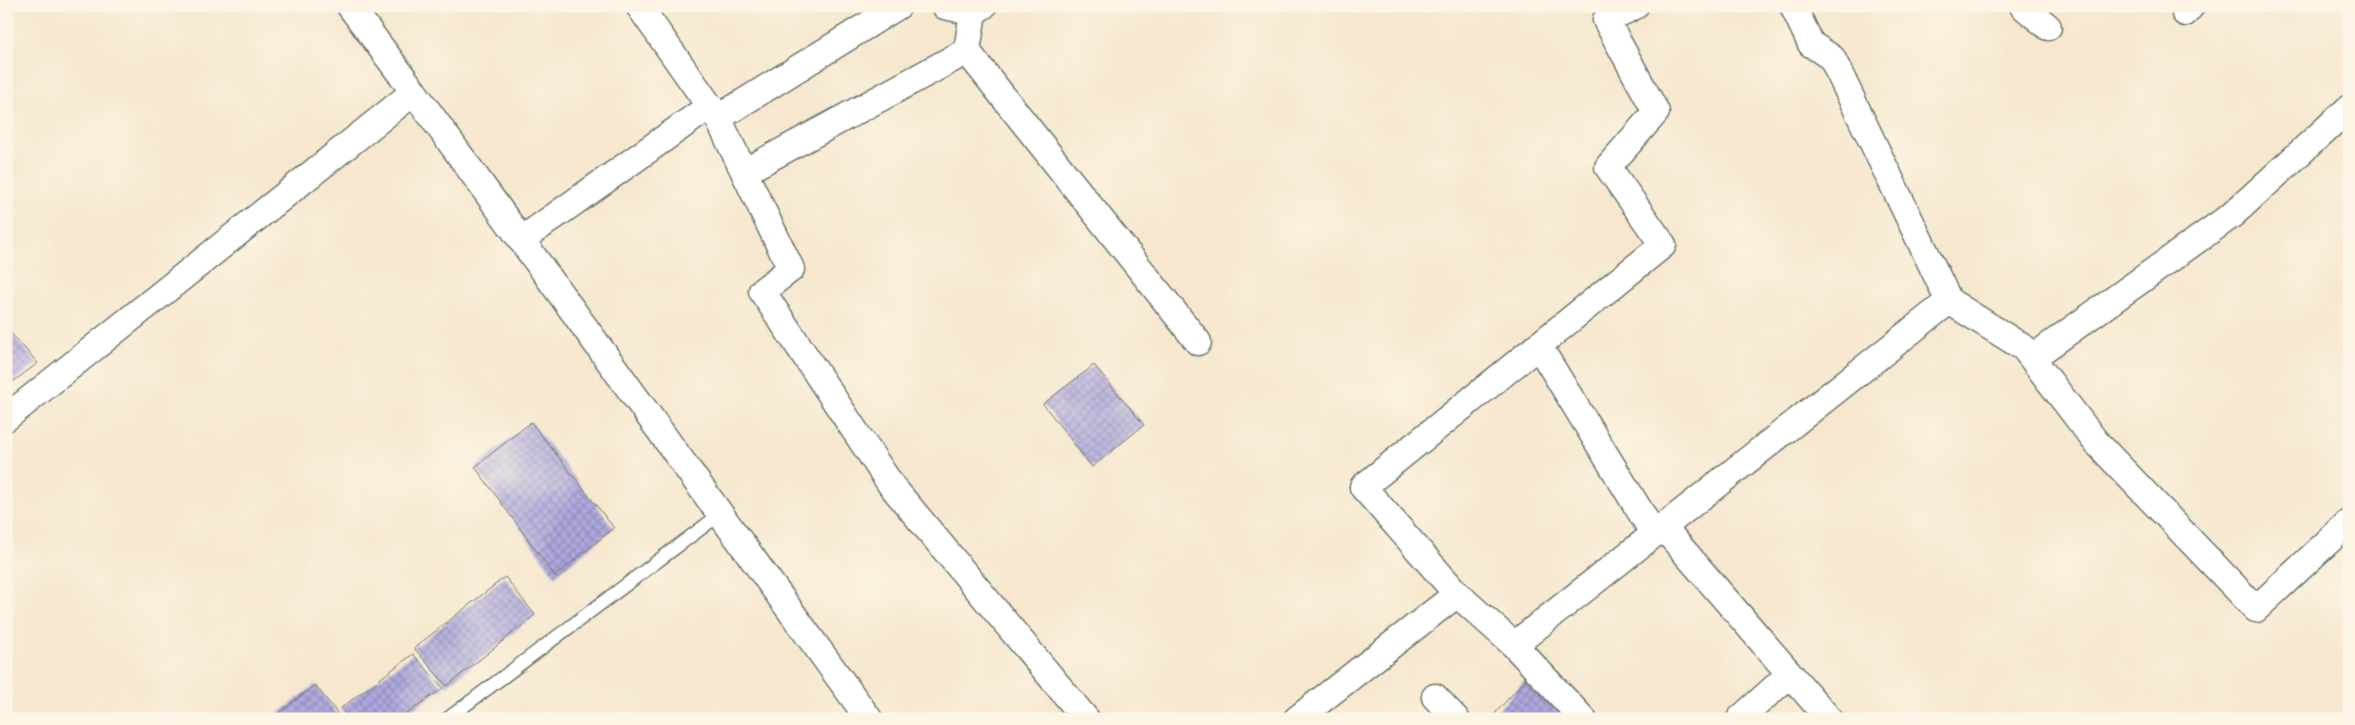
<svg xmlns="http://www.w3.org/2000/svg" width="2355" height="725" font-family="'Gochi Hand',sans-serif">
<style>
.building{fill:url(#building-cross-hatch)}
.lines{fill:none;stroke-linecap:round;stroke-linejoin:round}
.lane-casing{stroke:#6a786a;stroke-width:15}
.street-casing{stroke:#6a786a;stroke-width:29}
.lane{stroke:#fff;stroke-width:12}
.street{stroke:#fff;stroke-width:26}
</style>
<defs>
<pattern id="building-cross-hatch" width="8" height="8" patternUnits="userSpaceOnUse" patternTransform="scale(1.25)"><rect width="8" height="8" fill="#afa8de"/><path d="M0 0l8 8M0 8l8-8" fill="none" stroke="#8e8ab5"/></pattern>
</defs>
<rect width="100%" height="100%" fill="#fcf5e5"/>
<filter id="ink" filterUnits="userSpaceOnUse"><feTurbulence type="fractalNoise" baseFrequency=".02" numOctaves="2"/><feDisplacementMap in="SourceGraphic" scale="10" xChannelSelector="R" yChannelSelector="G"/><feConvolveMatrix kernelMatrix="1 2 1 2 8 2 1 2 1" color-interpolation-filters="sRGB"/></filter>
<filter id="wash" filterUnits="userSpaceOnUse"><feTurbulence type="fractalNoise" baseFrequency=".0096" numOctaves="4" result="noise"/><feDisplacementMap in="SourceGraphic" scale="20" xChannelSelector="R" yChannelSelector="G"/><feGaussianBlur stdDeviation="1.12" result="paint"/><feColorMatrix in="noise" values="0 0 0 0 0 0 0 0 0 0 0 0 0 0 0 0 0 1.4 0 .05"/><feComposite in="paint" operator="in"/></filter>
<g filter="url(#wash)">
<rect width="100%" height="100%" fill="#f6e7ce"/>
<g id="blocks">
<path class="building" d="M6,328l32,35 -31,23 -1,-1z
M1094,365l50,60 -52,42 -49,-63z
M531,422l83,106 -59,48 -80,-109z
M505,577l30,38 -88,71 -33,-38z
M413,654l30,34 -44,31h-50l-8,-11z
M1528,677l40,42h-78z
M315,685l27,34h-71z"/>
</g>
</g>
<g filter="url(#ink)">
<use href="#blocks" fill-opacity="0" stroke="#6a786a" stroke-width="1"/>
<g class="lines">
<g class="lane-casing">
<path id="lane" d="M447,719l272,-204"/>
</g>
<g class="street-casing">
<path id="street" d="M639,6l79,112 73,151 -29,22 129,194 195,234
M945,6l28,6 10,-6
M1793,6l18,38 21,14 117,243 75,47 72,94 160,167 93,-87
M2023,6l25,21
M973,12l-6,39 231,291
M2185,13l6,-7
M414,92l455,627
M718,118l180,-112
M744,172l223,-121
M521,240l189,-134
M1538,345l116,189
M2032,358l200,-143 117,-107
M6,418l408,-326 -64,-86
M1663,527l166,192
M1457,594l-94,-107 300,-242 -55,-78 48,-55 -50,-92 29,-14
M1514,645l69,74
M1435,697l21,22
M1297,719l160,-125 57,51 435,-344
M1740,719l50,-45"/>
</g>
<use href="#lane" class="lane"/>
<use href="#street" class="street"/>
</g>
</g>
<rect width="2355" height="725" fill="none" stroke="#fcf5e5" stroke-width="25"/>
</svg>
